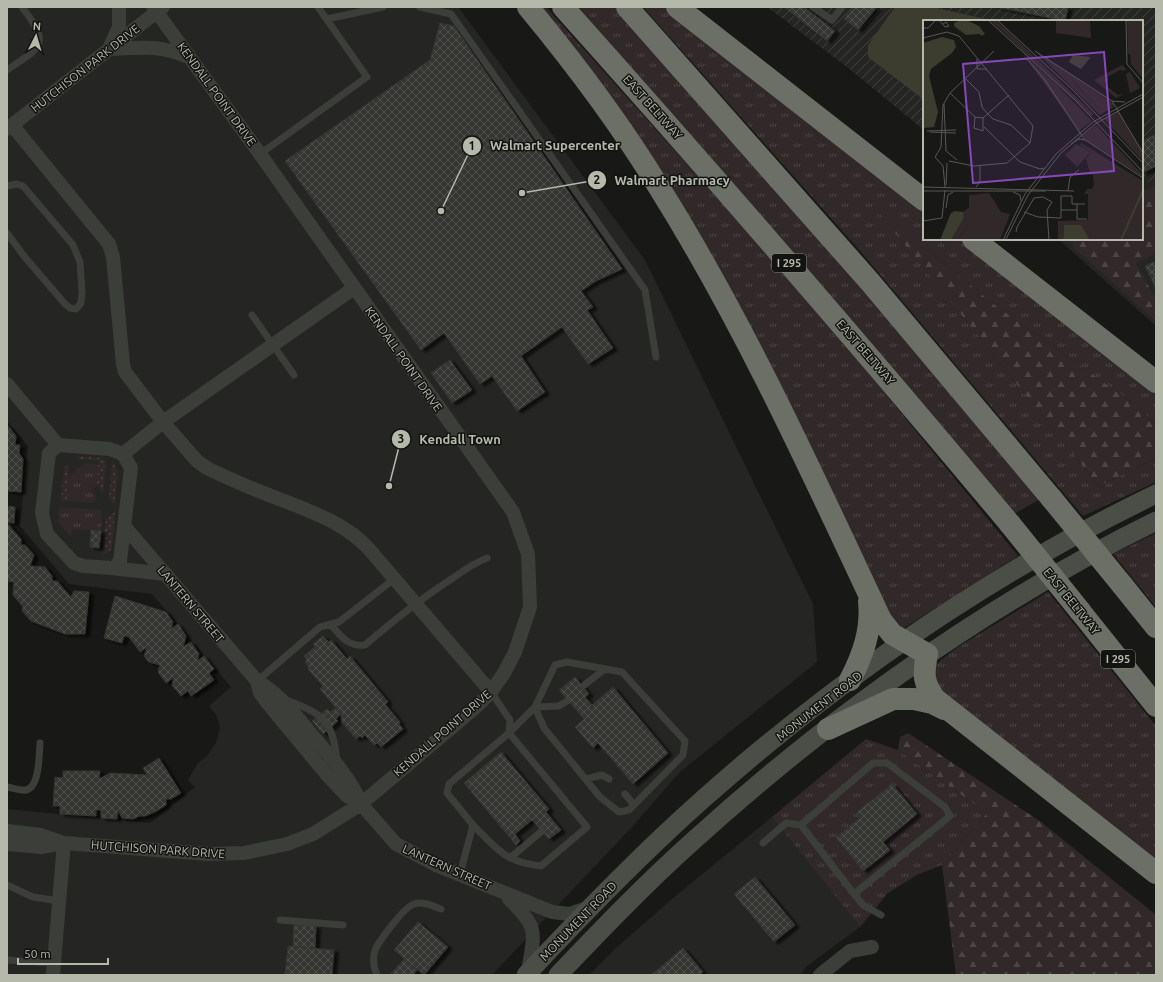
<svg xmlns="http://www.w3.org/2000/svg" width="1163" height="982" font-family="Ubuntu,sans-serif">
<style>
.built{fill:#252623}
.industrial{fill:url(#industrial-furrows)}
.grass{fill:url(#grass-tufts)}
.forest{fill:url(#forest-firs)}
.garden{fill:url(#garden-dots)}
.water{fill:#3c3d2e}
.building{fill:url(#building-cross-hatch);stroke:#333532;filter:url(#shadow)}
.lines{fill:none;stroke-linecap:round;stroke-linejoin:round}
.service{stroke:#3c3e39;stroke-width:7}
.minor{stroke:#3c3e39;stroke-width:14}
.secondary{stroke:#4b4e47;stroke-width:19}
.motorway{stroke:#6b6f65;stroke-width:22}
.motorway-bridge{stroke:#6b6f65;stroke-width:22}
.labels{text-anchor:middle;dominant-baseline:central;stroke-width:3;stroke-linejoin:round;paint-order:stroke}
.shield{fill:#131412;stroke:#84887c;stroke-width:1}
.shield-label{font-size:11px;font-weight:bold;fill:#b4b9aa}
.street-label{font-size:12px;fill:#b4b9aa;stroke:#131412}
.inset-river{fill:none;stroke:#3c3d2e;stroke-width:2}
.inset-road{fill:none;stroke:#565952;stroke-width:1}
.view{fill:#8648bb;fill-opacity:0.15;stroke:#8648bb;stroke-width:2}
.inset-edge{fill:none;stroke:#b4b9aa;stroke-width:2}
.leader{fill:none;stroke:#b4b9aa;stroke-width:1.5}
.callout-dot{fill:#b4b9aa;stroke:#131412;stroke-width:1.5}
.mark-label{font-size:12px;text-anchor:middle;font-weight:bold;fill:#111}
.callout-label{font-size:13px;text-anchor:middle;font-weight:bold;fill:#b4b9aa;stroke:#131412;stroke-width:3;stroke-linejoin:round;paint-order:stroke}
</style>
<defs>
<pattern id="industrial-furrows" width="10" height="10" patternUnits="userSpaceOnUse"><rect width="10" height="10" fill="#252623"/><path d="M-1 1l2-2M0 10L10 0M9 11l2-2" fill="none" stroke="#424340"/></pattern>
<pattern id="grass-tufts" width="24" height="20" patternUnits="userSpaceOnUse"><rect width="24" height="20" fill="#31282a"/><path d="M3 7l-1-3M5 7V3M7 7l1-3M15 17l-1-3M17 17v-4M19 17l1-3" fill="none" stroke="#4c4546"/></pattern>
<pattern id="forest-firs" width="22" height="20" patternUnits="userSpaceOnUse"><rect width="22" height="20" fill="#31282a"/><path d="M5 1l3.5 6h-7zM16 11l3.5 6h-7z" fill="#4c4546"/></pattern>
<pattern id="garden-dots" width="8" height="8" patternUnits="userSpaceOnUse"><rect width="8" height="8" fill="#31282a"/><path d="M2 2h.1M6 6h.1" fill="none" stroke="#4c4546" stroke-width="1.8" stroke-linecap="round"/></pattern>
<pattern id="building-cross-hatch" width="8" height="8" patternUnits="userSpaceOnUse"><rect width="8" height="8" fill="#343532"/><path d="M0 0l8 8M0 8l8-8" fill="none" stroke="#4f504d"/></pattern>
<filter id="shadow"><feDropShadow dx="4.5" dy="2.5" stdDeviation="1" flood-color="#0009"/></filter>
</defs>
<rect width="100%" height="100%" fill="#181917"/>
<path class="built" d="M7,7h451l187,253 168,344 4,58 -137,110 -49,56 -139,147h-485v-166l143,14 45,-36 -7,-7 10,-17 9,-7 9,-13 4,-15 -3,-12 -8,-10 22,-19 -79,-93 -83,-10 -49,-58 8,-80 -21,-25z
M1156,178v148l-98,-87h84v-54z
M772,817l88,110 -53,39 -7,9h-211l26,-26 57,-50z"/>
<path class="industrial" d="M767,7h389v171l-14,7v-164h-218v109l-77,-63z"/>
<path class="grass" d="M534,7h12l192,214 137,160 143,175 -119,75 -133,-256z
M573,7h43l153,169 271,323 -26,15z
M643,7h25l256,200v32h41l191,150v36l-16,-17 -144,-102 -122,-100 225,280 57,-28v24l-73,34 -221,-263z
M85,463l14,2 -2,20 -6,5 5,6 -1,7 -28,-2 2,-28h4z
M61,507l41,3 -1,21 -29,-2 -1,7 -13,-14 1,-14z
M1156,533v74l-43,-53z
M1048,592l108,134v141l-210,-165 -15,-34 27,-21z
M866,739l32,11 89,63 -45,52 -25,10 -29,18 -28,34 -88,-110z"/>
<path class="forest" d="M1156,185v68l-20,10 20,37v21l-82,-73 -5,-9h73v-47z
M872,204l124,102 144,102 16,17v33l-57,28z
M908,733l133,89 115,93v60h-200l-14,-110 45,-52 -89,-63 2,-13z"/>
<path class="garden" d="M77,456l25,2 4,4 -3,31 -6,-8 2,-24 -21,-2z
M112,461l6,11 -3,33 -6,-7z
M68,464l1,3 -2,34h-6l3,-32z
M115,511l-3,36 -2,4 -8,4 4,-36z"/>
<path class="water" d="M895,7h37l63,14h-71v79l-56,-43v-12z"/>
<path class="building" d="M784,7h20l31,24 -8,10z
M854,7h23l-19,23 -14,-11z
M997,7h71l-3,14z
M440,23l14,3 168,243 -26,12 -15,10 12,16 -6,3 26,38 -25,16 -26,-37 -41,29 24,36 -28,19 -25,-35 -12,8 -36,-51 -23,17 -136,-189 145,-101z
M1156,134v32l-14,7v-32z
M1156,261v28l-11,-23z
M450,360l22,30 -20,13 -21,-30z
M7,427h2l7,9 -1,9h5l-1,8 4,6 -2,33 -14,-1z
M7,506l8,1 -1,16 -7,-1z
M7,523l14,16v6h4l9,10 -4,11 15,1 7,9v5h5l14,16 3,-6 15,1 -4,42h-20l-34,-13 -9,-10 1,-4 -10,-12 1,-13 -7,-1z
M91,530l10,1 -2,17 -9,-1z
M115,596l51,16 7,10 -2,7 7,-5 8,12 -3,11 8,-5 8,12 -2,7 7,-5 10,13 -5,4 5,7 -23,16 -3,-5 -7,5 -9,-11 2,-8 -8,6 -8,-11 2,-7 -11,-3 -5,-6 3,-9 -7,5 -11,-15 -5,-1 -2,7 -18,-5z
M323,636l6,6 2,-2 16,19 3,-3 38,46 -3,2 15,18 -1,2 4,5 -22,18 -4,-4 -3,2 -9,-10 -3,3 -2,-2 -4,3 -14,-16 -1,-9 -21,-25 3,-3 -15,-17 1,-1 -4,-6 2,-2 -3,-4 11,-9 -2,-3z
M575,677l14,17 -4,3 7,8 21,-18 55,66 -35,31 -35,-41 -5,5 -18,-21 9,-8 -25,-29z
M336,708l5,6 -5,5 2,2 -15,13 -11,-13 15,-12 3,3z
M501,752l48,57 -3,3 15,18 -12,9 -17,-19 -17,14 5,7 -4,4 -52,-62z
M159,758l22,35 -10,6h-5v6l-11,7 -10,4h-6l-6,3 -11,-1 -4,-8 -1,9 -16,-1v-8h-5v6l-36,-2v-8h-7l2,-29 8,1v-7h37l-1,8 11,-6 37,2 -4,-7z
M892,784l25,30 -34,28 7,8 -27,21 -27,-34 25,-20 -4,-5z
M755,877l40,48 -21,17 -40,-48z
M418,922l30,25 -24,28 -30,-25z
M294,925l22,1 -1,22 -22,-1z
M288,946l46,4 -2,25h-47z
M683,948l20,24 -4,3h-48z
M404,959l13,11 -4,5h-23z"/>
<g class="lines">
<path class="service" d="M420,7l31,7 194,276 11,67
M813,7l19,13 10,-13
M327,19l56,-12
M7,70c35,-24 44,-25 15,-63
M260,154l107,-77 -49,-70
M7,186l10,-2 6,2 50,59 7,17 2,30 -1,11 -5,6 -6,-1 -5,-4 -41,-48 -17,-23
M252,315l42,60
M331,625c11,12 17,22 34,20 28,-24 57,-47 88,-67 11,-8 21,-15 34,-20
M257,681l63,-54 19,-5 55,-43
M583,686l22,-17
M286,700c37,14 47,20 51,61
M586,779l16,-4 7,4
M7,787c6,1 14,4 19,3 14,-3 13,-36 14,-47
M625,794l9,11
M473,825c24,24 32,37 68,41l46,-39 -78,-94 26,-26 20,-42 12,-3 55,10 63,69 -2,14 -54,55 -10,2 -19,-15 -56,-69 -9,-21 24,-1 8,-5
M801,825l53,69
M763,843l23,-20 15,2 72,-62h14l58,44 5,9 -96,78 9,11 18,10
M510,858l32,-27
M460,874l13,-49 -26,-32 2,-9 60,-51 1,-13 -19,-28
M7,885l26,12 26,4
M280,920l63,5
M7,960l47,3
M377,975c-4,-9 -5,-18 -1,-27 5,-9 28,-41 38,-44 9,-3 19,2 27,5"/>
<path class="minor" d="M119,7v20l-10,22c32,-1 49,-5 80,8
M12,125l97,119 4,13 10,107 2,8 38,50 34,39 10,7c26,13 53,24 80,34 30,12 60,23 82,47l122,143
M7,129l156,-122
M7,384l51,61
M58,445l52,4 13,5 8,14 -11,93 -5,6 -4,1 -28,-2 -9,-3 -27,-29 -5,-21 7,-60z
M123,454l40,-32 191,-134
M125,527l132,154c23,13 38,33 54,53 19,22 39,43 50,70
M111,568l55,6
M257,681l3,12 10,13 58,70 19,20 14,8 35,40 40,21 116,47 18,2 19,-7
M7,831l34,4 20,7
M7,844l34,3 23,-4 145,11 35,-1 43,-9 26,-10 48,-30 115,-97 15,-15 13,-19 11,-21 15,-45 -2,-53 -15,-42 -253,-358 -107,-147
M509,899c31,30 25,33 19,73
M53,975l11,-132
M820,975l30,-24 22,-4"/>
<path class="secondary" d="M526,975c56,-60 114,-120 176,-175 136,-121 290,-227 454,-306
M558,975c44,-46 88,-92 135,-134 139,-126 294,-237 463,-320"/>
<path class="motorway" d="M528,7c48,58 93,118 132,182 85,136 153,286 221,431l11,14 35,20c-4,21 -4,28 8,45l221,174
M563,7c152,170 301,342 447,517
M627,7l243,275 182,217
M677,7l247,193
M973,239l183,143
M1123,586l33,41
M1080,611l76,95
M850,680c13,-25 22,-50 19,-79
M828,729l65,-30h21l18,4 12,6"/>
<path class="motorway-bridge" d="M1052,499l71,87
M1010,524l70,87"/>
</g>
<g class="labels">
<g class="shield">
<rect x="772" y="254" width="34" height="18" rx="3"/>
<rect x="1101" y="650" width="34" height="18" rx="3"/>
</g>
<g class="shield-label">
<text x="789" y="263">I 295</text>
<text x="1118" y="659">I 295</text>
</g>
<g class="street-label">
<text transform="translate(85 68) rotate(-38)">HUTCHISON PARK DRIVE</text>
<text transform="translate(217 94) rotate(54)">KENDALL POINT DRIVE</text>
<text transform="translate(653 107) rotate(48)">EAST BELTWAY</text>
<text transform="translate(866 352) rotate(49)">EAST BELTWAY</text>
<text transform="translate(404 359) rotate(55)">KENDALL POINT DRIVE</text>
<text transform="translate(1072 601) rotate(51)">EAST BELTWAY</text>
<text transform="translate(191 604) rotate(50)">LANTERN STREET</text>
<text transform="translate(819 706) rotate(-38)">MONUMENT ROAD</text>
<text transform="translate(442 733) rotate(-41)">KENDALL POINT DRIVE</text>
<text transform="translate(158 849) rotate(4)">HUTCHISON PARK DRIVE</text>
<text transform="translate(447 867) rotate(24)">LANTERN STREET</text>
<text transform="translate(578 921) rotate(-46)">MONUMENT ROAD</text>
</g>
</g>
<g transform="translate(923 20)">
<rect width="220" height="220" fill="#181917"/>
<path d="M67,0h5l17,15 82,79 -3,2zM111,30l79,53 1,4 -14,8zM150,61l14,10 14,20 -28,-29zM100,34l32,29 37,38 -13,10zM195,91l25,43v7l-39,-42zM173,105l47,50v2l-58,-38 -2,-4zM153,124l15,8 -14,15 -12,-12z" fill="#31282a" fill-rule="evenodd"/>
<path d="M133,0h34l1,18 -35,-5zM220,12v47l-12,-15 -3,-30zM199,45l4,4 -2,2 -4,-1 -12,7v4l-4,3 14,11 6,-1 -8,4 -22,-18zM207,52l10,16 -10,5 -4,-19zM148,59l35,22 3,5 -8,5zM194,95l17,28 1,3 -21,-22 -1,-7zM158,123l62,38v59h-53l-9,-15h-17l-1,15h-5v-19l30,-1v-26h-4l3,-5h5l2,-4 -1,-10 -3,-1 -4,-15 5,-7 -11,-7zM47,187l-1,15 -11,18h-7l13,-22 -1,-6z" fill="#31282a"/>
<path d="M66,173l12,19 9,2 -10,26h-42l11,-18v-27z" fill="#31282a"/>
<path d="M204,0h16v42l-15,-9z" fill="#31282a"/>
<path d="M36,1h9l11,5 6,8 -4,2 -1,-2 -14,1 -12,-9v-3zM19,17l12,3 2,7 -4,6 -21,16 -2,7 9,36 -4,15 -11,1v-85zM150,35l17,2v1l-9,11 -12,-7zM32,191l8,1 1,6 -13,22h-11l11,-27zM141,205h17l9,15h-27z" fill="#3c3d2e"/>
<path class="inset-river" d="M198,220l22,-50"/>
<path class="inset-road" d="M16,0l6,7 4,-1 -3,-4 -3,2M65,0l87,80 68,72M74,0l75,69 71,74M203,0l1,44 16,19M0,8h5l8,-8M0,18l24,-6 12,4 74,90 -3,17 -23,20 -33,3 -25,-5M112,31l77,50 31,52M54,39v10h10M104,39l18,21 39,59 59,39M43,59l13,13 3,15 5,6 6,6 18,6 19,18M27,73l25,24 8,1v13l-9,-3 1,-11M189,81l13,1M21,84l2,46M60,98l26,-23M61,107l36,35 20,7 4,-1M4,111l29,-1M7,112l26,1M148,124l8,-5 6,1M22,130l12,10M23,165l1,-22M0,167l151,4M22,167l-2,-21 -8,-9 6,-10 2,-42 7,-12 44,-42M53,167l4,-5v-16M0,171h123M145,171l2,-14 9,-7M90,172l7,3 1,6M154,184v15h10M23,188l2,-13 5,-3M138,190h16M101,192l14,5 23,1v-22h11v8h13M0,201l19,-3 3,-28M93,212l1,-5 17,-29 9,-1 9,5 -5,8 2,30M83,219l22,-44 33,-42 34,-29 48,-27M80,220l22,-46 31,-40 37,-32 50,-28"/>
<path class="view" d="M181,32l10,119 -141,12 -10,-119z"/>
<rect width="220" height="220" class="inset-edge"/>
</g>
<path class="leader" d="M441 211L472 146M522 193L597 180M389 486L401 439"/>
<g class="callout-dot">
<circle cx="441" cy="211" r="4"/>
<circle cx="522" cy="193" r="4"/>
<circle cx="389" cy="486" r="4"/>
<circle cx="472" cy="146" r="10"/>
<circle cx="597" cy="180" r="10"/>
<circle cx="401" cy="439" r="10"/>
</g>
<g class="mark-label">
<text x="472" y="150">1</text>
<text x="597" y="184">2</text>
<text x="401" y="443">3</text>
</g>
<g class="callout-label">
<text x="555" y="150">Walmart Supercenter</text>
<text x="672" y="185">Walmart Pharmacy</text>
<text x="460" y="444">Kendall Town</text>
</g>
<rect width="1163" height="982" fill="none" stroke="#b4b9aa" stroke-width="16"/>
<g transform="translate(36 36) rotate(5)" stroke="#131412" stroke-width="3" paint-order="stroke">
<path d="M0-3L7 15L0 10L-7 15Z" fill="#b4b9aa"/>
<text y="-6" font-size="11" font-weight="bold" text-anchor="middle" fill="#b4b9aa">N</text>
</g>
<path d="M18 958v6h90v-6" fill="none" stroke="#b4b9aa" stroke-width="2"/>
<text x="24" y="958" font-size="12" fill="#b4b9aa" stroke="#131412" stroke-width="3" paint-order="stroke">50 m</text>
</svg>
